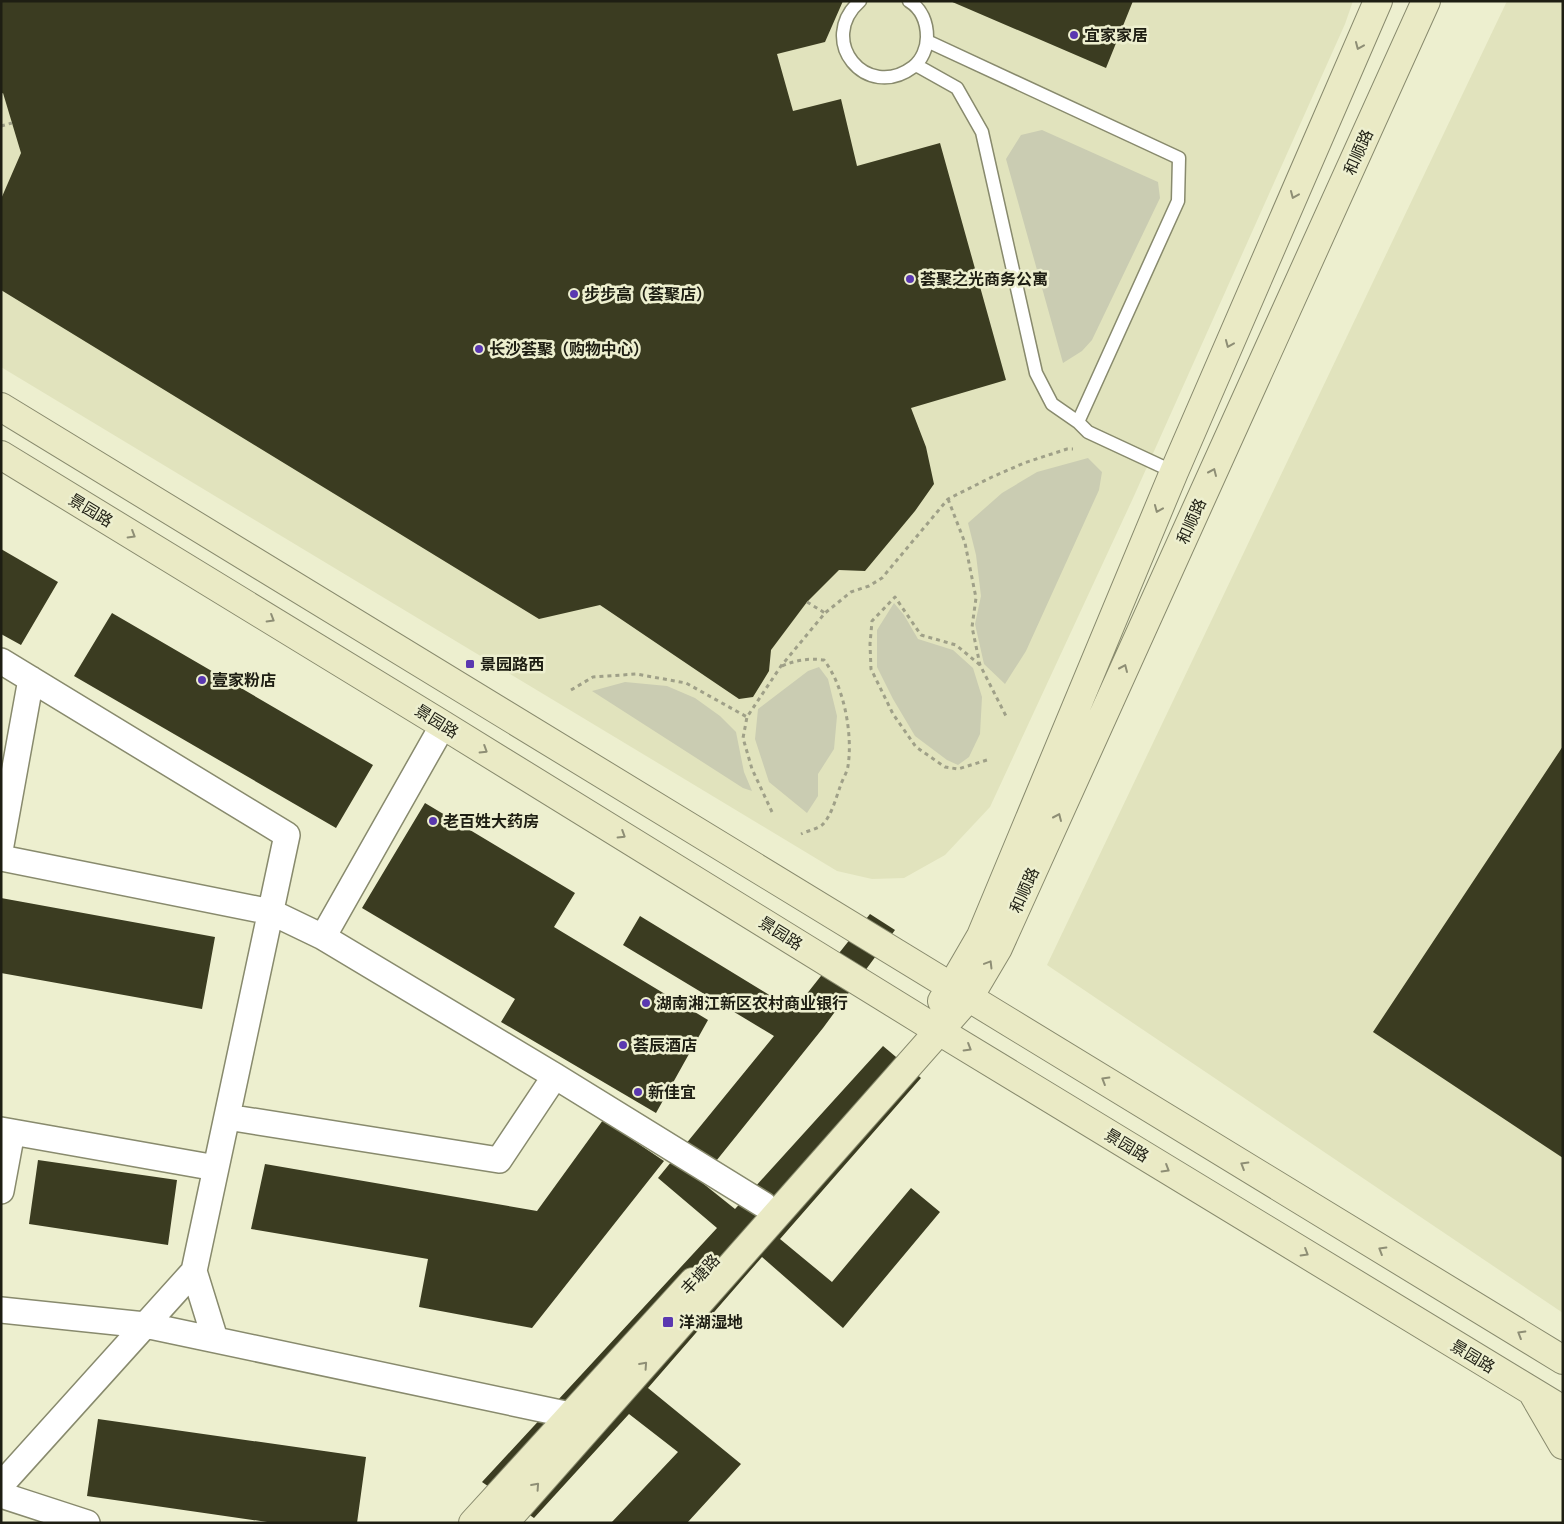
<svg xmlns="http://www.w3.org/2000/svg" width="1564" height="1524" font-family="'Archivo Narrow','Noto Sans SC',sans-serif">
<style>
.built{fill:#e1e3bd}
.green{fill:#caccb2}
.building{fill:#3b3c21}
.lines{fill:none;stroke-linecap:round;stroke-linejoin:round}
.service-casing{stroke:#888a6d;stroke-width:15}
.minor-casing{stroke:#888a6d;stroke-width:28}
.secondary-casing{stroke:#888a6d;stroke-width:30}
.path{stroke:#9fa088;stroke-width:3;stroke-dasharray:4 4;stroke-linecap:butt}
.service{stroke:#fff;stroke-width:12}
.minor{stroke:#fff;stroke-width:25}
.secondary{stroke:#eaeac5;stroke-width:28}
.oneway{stroke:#8e8e75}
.poi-dot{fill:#5a38b0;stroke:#edefcf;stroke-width:2}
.labels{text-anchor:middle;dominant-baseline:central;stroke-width:5;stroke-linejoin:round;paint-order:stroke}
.poi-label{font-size:16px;font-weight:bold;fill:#1e1e13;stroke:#edefcf;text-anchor:start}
.street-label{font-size:16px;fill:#1e1e13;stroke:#edefcf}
</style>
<rect width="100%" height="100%" fill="#edefcf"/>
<path class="built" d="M1,1h1352l-8,23 -211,472 -144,311 -45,48 -41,23 -32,1 -35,-8 -836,-504z
M1507,1h56v1312l-516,-348z"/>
<path class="green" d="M1042,130l116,52 2,16 -68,142 -10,11 -19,12 -57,-204 15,-24z
M1088,458l14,14 -3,18 -73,161 -21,33 -21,-20 -9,-40 6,-28 -5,-41 -8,-32 34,-30 35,-21z
M894,603l10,12 14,24 35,11 20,18 9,29 -2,37 -11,23 -11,8 -11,-5 -32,-24 -22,-37 -16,-32v-37z
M819,667l9,12 9,37 -3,33 -16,25v22l-11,17 -38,-31 -14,-43 3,-30 50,-38z
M625,682l42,4 28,12 25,18 16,16 8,40 8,19 -9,-3 -151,-97z"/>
<path class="building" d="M1,1h842l-18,41 -48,12 16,57 48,-12 16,67 83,-23 66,237 -95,28 15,39 8,37 -19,27 -50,60 -26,-1 -32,32 -36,48 -2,21 -16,26 -14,2 -139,-94 -61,14 -538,-329v-91l20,-46 -18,-60 -2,1z
M950,1h183l-27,67z
M1,549l57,33 -37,63 -20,-11z
M112,613l261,152 -37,63 -262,-152z
M1563,746v412l-190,-126z
M425,803l150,90 -21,34 154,93 -52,93 -155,-91 14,-23 -153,-91z
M1,898l214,39 -13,72 -201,-36z
M870,914l25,16 -72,98 -123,153 35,28 148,-163 38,32 -141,161 52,43 79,-94 29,24 -97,116 -81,-71 -114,131 93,76 -54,59h-76l67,-71 -49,-38 -95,104 -52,-36 235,-254 -59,-50 116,-142 -151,-91 17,-29 154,94z
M603,1120l61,41 -132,167 -113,-21 9,-48 -177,-30 14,-65 272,47z
M38,1160l139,20 -9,65 -139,-21z
M98,1419l268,38 -9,66h-83l-187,-27z"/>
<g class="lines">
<g class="service-casing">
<path id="service" d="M860,1c-44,39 6,101 53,66 9,-7 14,-19 14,-30 0,-14 -5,-28 -18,-36
M927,41l252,117 -1,43 -100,221
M916,65l41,23 25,44 54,241 16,31 26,18 10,10 86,40"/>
</g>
<g class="minor-casing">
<path id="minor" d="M1,661l286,174 -93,436 21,68
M1,845l30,-166
M1,858l270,54 52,25 232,139 209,129
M323,937l120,-212
M227,1117l272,43 56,-84
M1,1130l215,38
M1,1191l11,-59
M1,1310l144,15 425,90
M1,1485l193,-214
M1,1495l86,28"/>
</g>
<g class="secondary-casing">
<path id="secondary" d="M1,407l1562,953
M1,455l442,270 483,298 637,387
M942,1001l10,-15 29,-50 193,-464 204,-471
M1534,1395l29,50
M473,1523l220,-241
M504,1523l465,-526 29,-49 428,-947"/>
</g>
<path class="path" d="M1,126l11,-3
M948,499l17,44 11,55 -4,29 8,38 26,51
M807,602l18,11
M980,665l-24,-20 -35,-10 -26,-38 -23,24 -2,23 1,25 22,45 23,33 29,20 13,2 29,-9
M782,666c14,-6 26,-8 42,-6 20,26 29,74 24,106 -1,7 -6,14 -8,21 -4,11 -9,30 -18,38 -5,4 -15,6 -21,9
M571,690l22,-13 43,-3 50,9 61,34
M772,812l-20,-43 -9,-31 4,-21 34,-51 44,-53 26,-21 18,-6 13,-8 66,-79 44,-22 32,-14 43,-14h6"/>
<use href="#service" class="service"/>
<use href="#minor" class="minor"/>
<use href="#secondary" class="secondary"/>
</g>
<defs><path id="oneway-chevron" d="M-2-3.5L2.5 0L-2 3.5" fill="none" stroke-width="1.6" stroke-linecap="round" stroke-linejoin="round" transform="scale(1.25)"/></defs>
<g class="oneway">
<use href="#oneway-chevron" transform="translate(1359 46) rotate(113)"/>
<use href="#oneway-chevron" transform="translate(1294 195) rotate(113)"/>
<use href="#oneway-chevron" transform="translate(1229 344) rotate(113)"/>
<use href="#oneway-chevron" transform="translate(1213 472) rotate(-66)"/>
<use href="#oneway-chevron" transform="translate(1158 509) rotate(113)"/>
<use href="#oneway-chevron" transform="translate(132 535) rotate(31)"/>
<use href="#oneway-chevron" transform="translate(271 619) rotate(31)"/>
<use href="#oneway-chevron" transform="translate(1124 668) rotate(-66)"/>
<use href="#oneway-chevron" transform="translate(484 750) rotate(32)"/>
<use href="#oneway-chevron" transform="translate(1058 817) rotate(-66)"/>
<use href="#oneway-chevron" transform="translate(622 835) rotate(32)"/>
<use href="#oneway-chevron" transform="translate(989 964) rotate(-59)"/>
<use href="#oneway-chevron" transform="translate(968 1048) rotate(31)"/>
<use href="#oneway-chevron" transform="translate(1105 1080) rotate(-149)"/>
<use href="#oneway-chevron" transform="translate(1244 1165) rotate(-149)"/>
<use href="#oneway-chevron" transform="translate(1166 1169) rotate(31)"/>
<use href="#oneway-chevron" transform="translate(1382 1250) rotate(-149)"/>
<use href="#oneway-chevron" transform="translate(1305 1253) rotate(31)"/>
<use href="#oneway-chevron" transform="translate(1521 1334) rotate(-149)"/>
<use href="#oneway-chevron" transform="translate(644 1365) rotate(-48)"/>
<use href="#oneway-chevron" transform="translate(536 1486) rotate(-48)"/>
</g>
<g class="poi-dot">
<circle cx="1074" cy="35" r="5"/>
<circle cx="910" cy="279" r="5"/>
<circle cx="574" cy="294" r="5"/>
<circle cx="479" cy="349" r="5"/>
<rect x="465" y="659" width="10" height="10" rx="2.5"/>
<circle cx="202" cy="680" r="5"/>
<circle cx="433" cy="821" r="5"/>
<circle cx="646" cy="1003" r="5"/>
<circle cx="623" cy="1045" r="5"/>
<circle cx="638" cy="1092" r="5"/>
<rect x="662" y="1316" width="12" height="12" rx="2.5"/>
</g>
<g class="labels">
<g class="poi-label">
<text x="1084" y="35">宜家家居</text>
<text x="920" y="279">荟聚之光商务公寓</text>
<text x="584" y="294">步步高（荟聚店）</text>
<text x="489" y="349">长沙荟聚（购物中心）</text>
<text x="480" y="664">景园路西</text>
<text x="212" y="680">壹家粉店</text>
<text x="443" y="821">老百姓大药房</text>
<text x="656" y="1003">湖南湘江新区农村商业银行</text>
<text x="633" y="1045">荟辰酒店</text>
<text x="648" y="1092">新佳宜</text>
<text x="679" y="1322">洋湖湿地</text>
</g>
<g class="street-label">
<text transform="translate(1358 152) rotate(-66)">和顺路</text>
<text transform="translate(91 510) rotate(31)">景园路</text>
<text transform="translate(1191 521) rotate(-66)">和顺路</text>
<text transform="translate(437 721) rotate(32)">景园路</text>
<text transform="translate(1024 890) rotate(-66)">和顺路</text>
<text transform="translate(781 933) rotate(32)">景园路</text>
<text transform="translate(1127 1145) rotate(31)">景园路</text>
<text transform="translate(700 1274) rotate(-47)">丰塘路</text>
<text transform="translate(1473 1356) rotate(31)">景园路</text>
</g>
</g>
<rect width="1564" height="1524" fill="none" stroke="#1e1e13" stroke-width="5"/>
</svg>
